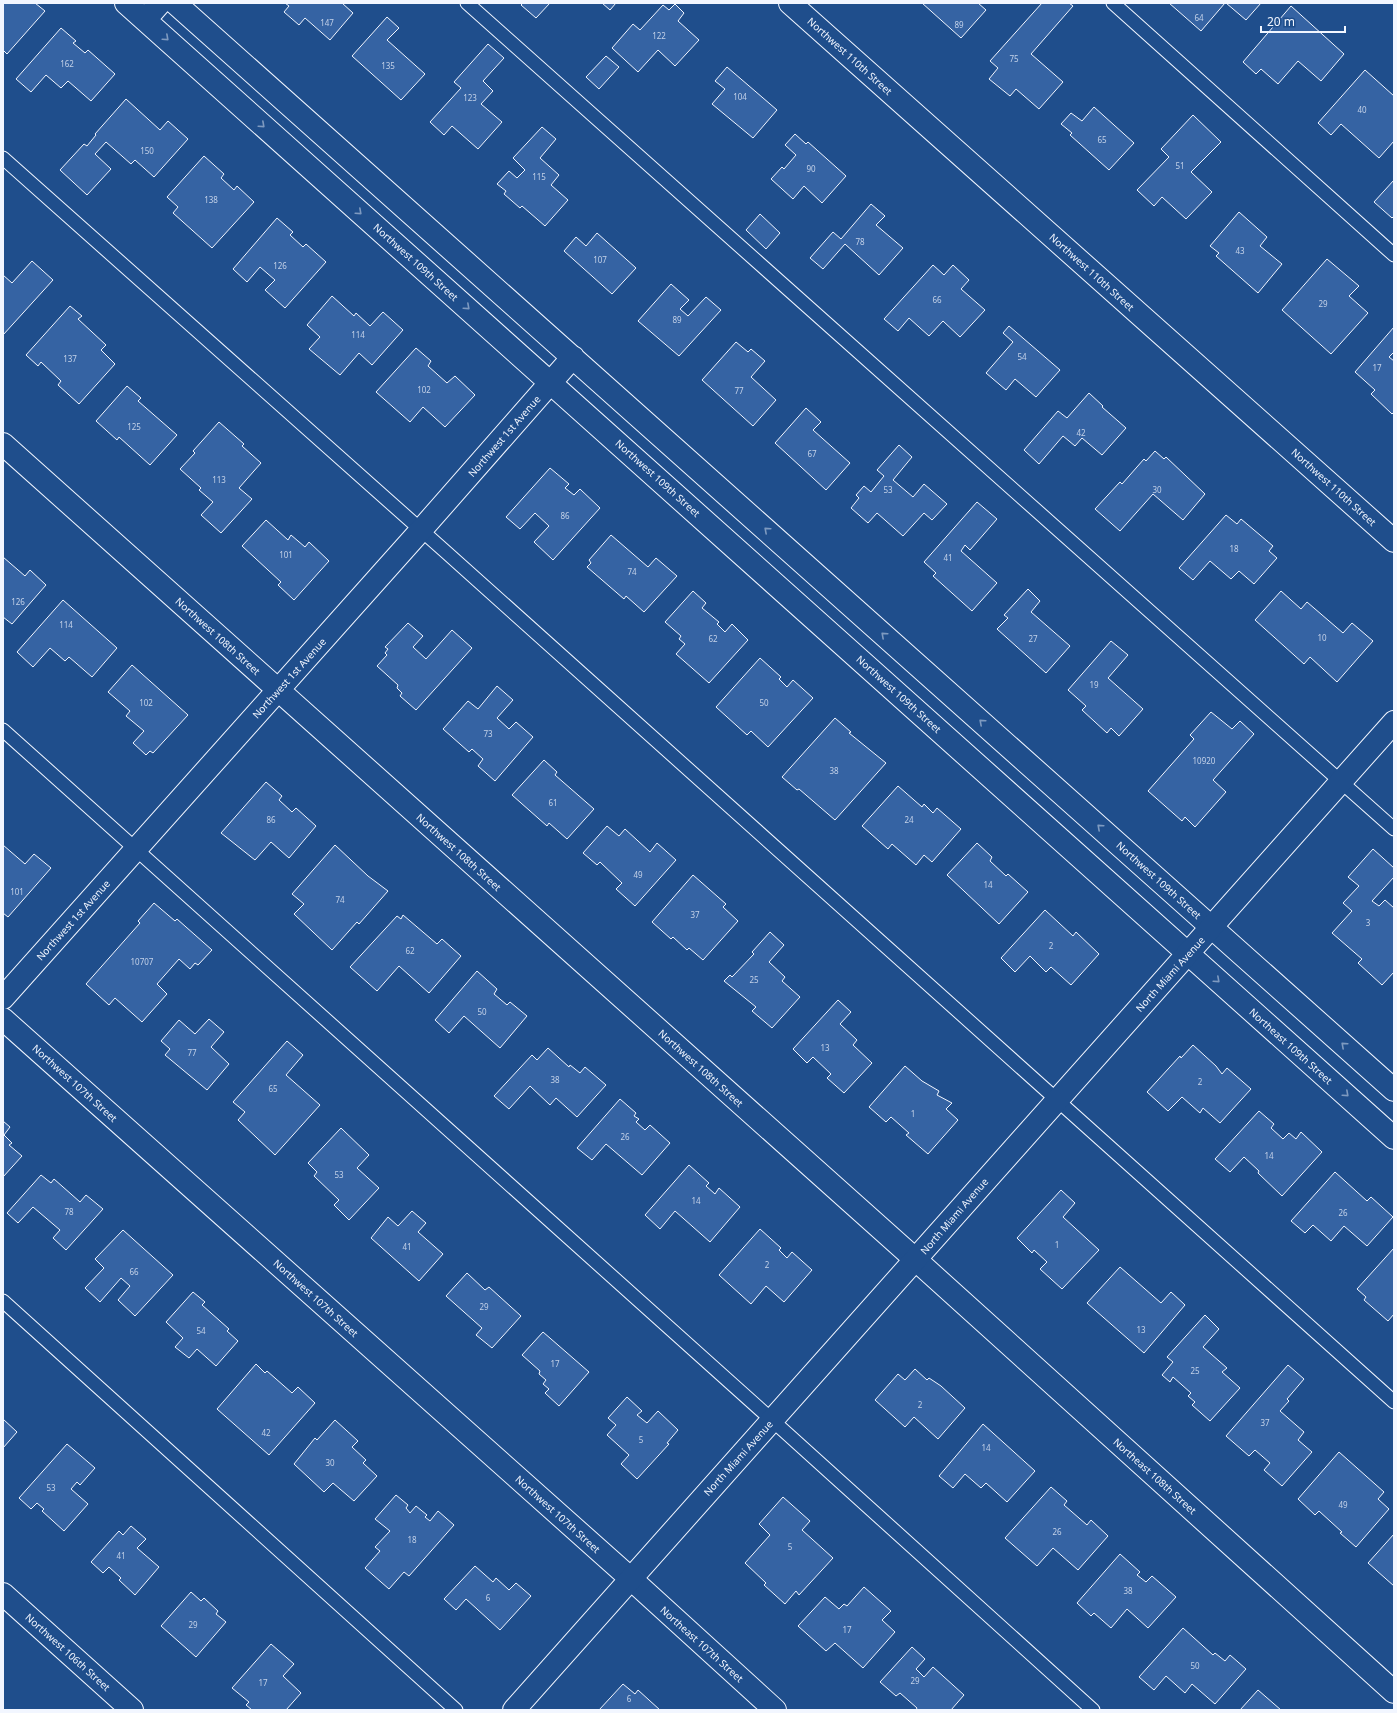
<svg xmlns="http://www.w3.org/2000/svg" width="1397" height="1713" font-family="'Noto Sans',sans-serif">
<style>
.building{fill:#3563a3;stroke:#f2f6ff}
.lines{fill:none;stroke-linecap:round;stroke-linejoin:round}
.service-casing{stroke:#f2f6ff;stroke-width:15}
.minor-casing{stroke:#f2f6ff;stroke-width:24}
.tertiary-casing{stroke:#f2f6ff;stroke-width:24}
.service{stroke:#1f4e8c;stroke-width:13}
.minor{stroke:#1f4e8c;stroke-width:22}
.tertiary{stroke:#1f4e8c;stroke-width:22}
.oneway{stroke:#7e9ac0}
.labels{text-anchor:middle;dominant-baseline:central;stroke-width:3;stroke-linejoin:round;paint-order:stroke}
.number-label{font-size:8px;fill:#c3d1e8}
.street-label{font-size:10px;fill:#f2f6ff;stroke:#1f4e8c}
</style>
<rect width="100%" height="100%" fill="#1f4e8c"/>
<path class="building" d="M3,3h32l10,8 -38,43 -4,-4z
M285,3h57l11,10 -23,27 -25,-22 -6,7 -15,-13 5,-6z
M523,3h27l-14,15 -15,-13z
M602,3h14l-6,7z
M922,3h56l8,7 -25,28z
M1042,3h27l4,3 -42,48 32,28 -24,27 -23,-20 -6,7 -21,-17 9,-11 -8,-7z
M1169,3h56l-24,28z
M1226,3h35l-15,17z
M675,4l9,9 -6,8 21,19 -24,26 -17,-16 -20,22 -26,-24 21,-24 7,6 23,-25 6,5z
M1291,6l53,48 -23,27 -23,-20 -20,23 -17,-15 -5,5 -13,-12z
M387,17l12,11 -12,12 38,34 -24,26 -49,-44z
M61,28l15,13 -3,2 12,10 3,-3 27,24 -24,27 -23,-20 -7,7 -15,-13 -15,17 -15,-13z
M488,44l16,14 -21,23 10,10 -12,13 21,18 -24,27 -26,-23 -8,9 -14,-13 31,-34 -7,-6z
M606,56l13,11 -20,22 -13,-12z
M727,67l50,43 -24,28 -41,-34 13,-15 -10,-8z
M1365,70l29,26v45l-15,17 -38,-34 -10,11 -13,-12z
M126,99l34,31 8,-9 20,18 -34,38 -19,-17 -4,4 -25,-22 -11,12 16,15 -24,26 -27,-25 24,-26 3,2 9,-11 -1,-1z
M1094,107l40,36 -25,27 -39,-35 2,-2 -11,-9 10,-11 11,8z
M1193,115l28,27 -30,30 21,20 -26,27 -24,-22 -8,9 -17,-16 32,-33 -8,-8z
M542,127l14,12 -16,19 19,17 -8,10 17,15 -23,26 -23,-20 -2,2 -16,-14 2,-3 -9,-7 12,-13 8,7 8,-8 -12,-12z
M795,134l11,10 2,-2 38,34 -24,27 -18,-17 -11,13 -22,-20 11,-12 2,2 12,-14 -11,-10z
M204,156l20,18 -3,4 13,12 3,-4 17,16 -42,46 -39,-35 5,-6 -11,-10z
M1394,180v36l-2,2 -18,-16z
M871,204l14,12 -9,9 27,23 -24,27 -34,-31 -22,25 -13,-11 23,-26 8,7z
M1239,212l28,25 -7,9 22,18 -24,29 -42,-37 3,-3 -9,-7z
M760,214l20,19 -14,16 -20,-19z
M277,218l16,14 -3,3 13,12 3,-3 20,18 -41,46 -20,-18 10,-10 -15,-13 -13,15 -14,-13z
M597,233l39,35 -24,26 -48,-43 12,-14 10,9z
M1327,259l32,27 -10,10 19,17 -37,41 -49,-44z
M32,261l21,19 -50,55v-60l9,8z
M933,265l11,10 9,-10 16,15 -8,9 24,21 -25,27 -17,-16 -14,15 -20,-18 -11,13 -14,-12z
M671,284l18,16 -9,9 8,7 18,-19 15,13 -42,46 -41,-35z
M332,296l22,20 2,-3 14,13 13,-14 20,18 -31,35 -13,-12 -19,22 -31,-26 11,-12 -13,-12z
M70,306l12,10 -4,3 28,26 -5,5 14,14 -36,40 -21,-19 3,-4 -20,-19 -3,4 -12,-11z
M1009,326l51,44 -24,27 -21,-18 -9,11 -20,-17 27,-31 -10,-9z
M1394,327v25l-5,5 5,4v51l-2,2 -21,-20 4,-4 -20,-18z
M736,342l12,10 3,-3 14,12 -14,16 25,23 -23,26 -51,-46z
M416,348l15,13 -3,5 19,17 8,-7 20,19 -30,32 -22,-20 -13,15 -34,-30z
M127,386l14,12 -3,3 39,34 -27,30 -31,-28 -2,3 -21,-19z
M1089,393l14,13 -1,1 24,21 -24,27 -20,-17 -7,8 -12,-10 -24,28 -15,-14 34,-39 9,7z
M806,408l15,14 -8,8 37,33 -24,27 -51,-47z
M219,422l25,22 -2,2 19,17 -22,25 13,11 -31,34 -20,-18 12,-13 -14,-12 2,-2 -21,-19 15,-16 -2,-2z
M899,445l13,12 -19,23 20,17 11,-13 23,20 -15,16 -8,-7 -21,23 -26,-23 -9,10 -17,-15 8,-10 -3,-3 8,-9 7,6 13,-16 -7,-6z
M1155,451l9,8 2,-2 39,37 -22,26 -30,-26 -33,37 -25,-22 25,-27 2,2 22,-25 2,2z
M550,468l19,16 -4,4 9,7 6,-6 20,19 -47,52 -19,-18 15,-16 -14,-13 -15,16 -14,-12z
M977,502l20,17 -27,31 -5,-5 -4,6 36,32 -25,28 -39,-35 3,-3 -12,-11z
M1226,515l11,9 4,-5 32,27 -4,5 8,7 -23,26 -15,-13 -8,8 -21,-18 -17,19 -14,-12z
M266,520l22,20 3,-5 14,12 4,-5 20,19 -35,39 -16,-15 3,-3 -39,-36z
M611,535l37,32 8,-9 21,18 -33,36 -18,-16 -2,3 -37,-32 4,-4 -2,-3z
M3,557l22,19 5,-6 16,15 -34,39 -9,-7z
M1028,589l12,12 -9,11 39,34 -24,27 -49,-44 11,-11 -4,-3z
M693,591l13,12 -4,5 17,14 -2,2 8,8 7,-8 16,16 -39,43 -33,-29 9,-10 -6,-5 2,-3 -16,-14z
M1281,591l20,18 6,-7 36,31 9,-10 21,18 -36,41 -27,-25 -6,7 -49,-44z
M63,600l54,48 -25,29 -23,-20 -4,4 -15,-13 -17,19 -16,-15z
M408,623l15,13 -10,11 13,12 26,-29 20,18 -56,62 -16,-14 2,-3 -5,-5 1,-3 -21,-19 10,-11 -2,-2 3,-4 -3,-2z
M1111,641l17,14 -20,23 35,31 -24,27 -8,-8 -4,5 -25,-23 4,-4 -18,-16z
M760,658l21,19 -2,2 8,8 6,-7 20,18 -45,49 -17,-16 -4,4 -31,-28z
M132,665l56,50 -35,38 -3,-2 -4,4 -13,-12 11,-12 -18,-15 4,-5 -22,-19z
M497,686l16,14 -16,18 12,11 7,-7 17,15 -38,44 -17,-15 5,-7 -11,-10 -3,3 -26,-23 25,-28 10,8z
M1211,712l21,17 8,-8 14,13 -41,46 13,12 -31,35 -10,-10 -3,4 -34,-30 46,-52 -4,-4z
M835,718l16,14 -2,1 37,30 -51,57 -36,-31 -2,1 -15,-13z
M544,760l13,12 -2,3 39,34 -27,30 -18,-16 -2,3 -35,-31z
M266,782l16,14 -3,4 13,12 4,-4 20,18 -27,32 -18,-16 -16,18 -34,-27z
M898,786l24,21 2,-3 9,9 4,-5 24,21 -29,33 -8,-7 -8,10 -24,-21 -4,5 -26,-23z
M607,826l12,10 6,-7 25,23 7,-9 19,17 -41,46 -19,-17 6,-6 -22,-21 -3,3 -14,-12z
M977,843l15,14 -2,4 16,15 2,-2 20,18 -29,32 -52,-49z
M3,845l22,19 9,-10 17,14 -43,49 -5,-4z
M335,845l33,31 20,15 -29,33 -2,-2 -25,28 -38,-36 10,-10 -12,-10z
M1373,849l21,19v9l-22,24 7,5 6,-6 9,8v64l-12,13 -24,-22 4,-4 -30,-26 20,-22 -9,-8 16,-17 -11,-9z
M693,875l33,29 -3,3 15,14 -35,39 -14,-12 -2,2 -14,-13 -2,2 -19,-17z
M154,903l21,18 2,-2 35,31 -14,15 -3,-2 -5,6 -11,-10 -22,25 10,10 -25,28 -27,-24 -6,7 -23,-21 54,-61 -2,-2z
M1045,910l28,26 3,-4 23,22 -28,31 -20,-18 -5,5 -16,-16 -15,16 -14,-14z
M403,915l34,29 5,-5 19,17 -32,37 -30,-27 -22,25 -27,-24 47,-51 4,3z
M770,932l14,13 -15,17 16,15 -3,4 18,16 -28,31 -20,-17 4,-4 -32,-26 6,-6 2,2 22,-23 -2,-2z
M477,971l20,18 -3,5 13,11 3,-3 17,14 -27,32 -36,-32 -15,17 -14,-13z
M838,1000l13,12 -11,12 17,16 -4,5 19,18 -28,30 -17,-15 4,-4 -18,-17 -6,6 -14,-14z
M209,1019l15,13 -13,15 18,17 -22,26 -42,-35 5,-6 -9,-8 18,-21 16,14z
M287,1041l16,14 -17,20 34,30 -45,50 -37,-35 7,-8 -12,-10z
M1193,1045l23,21 6,8 5,-6 24,21 -31,34 -17,-15 -3,5 -18,-16 -14,14 -21,-19 33,-36 1,2z
M548,1048l21,19 1,-2 10,8 5,-6 21,18 -29,32 -21,-19 -6,7 -20,-19 -21,23 -15,-13 38,-41 5,5z
M905,1066l17,15 17,10 -2,4 15,8 -6,6 12,11 -30,34 -22,-19 3,-2 -18,-16 -5,5 -17,-15z
M620,1099l16,14 -2,3 5,3 -3,3 9,8 5,-5 20,18 -28,32 -36,-31 -14,16 -15,-12z
M1259,1111l15,13 -3,4 12,11 6,-6 7,6 5,-7 21,20 -40,44 -24,-23 1,-2 -15,-14 -14,15 -15,-13z
M3,1121l7,6 -6,8 8,8 -3,2 13,11 -19,21z
M341,1128l28,27 -12,13 22,20 -30,32 -15,-15 5,-5 -25,-24 3,-4 -9,-9z
M689,1165l20,18 -3,3 9,8 4,-6 21,19 -30,35 -35,-31 -15,18 -15,-14z
M1335,1172l32,29 4,-4 22,20 -26,29 -23,-20 -13,15 -18,-16 -8,8 -14,-12z
M41,1175l10,8 3,-4 26,23 6,-7 17,14 -37,41 -13,-12 7,-8 -27,-23 -15,16 -11,-10z
M1061,1190l14,13 -12,14 36,33 -37,39 -22,-20 7,-7 -13,-12 -2,3 -15,-15z
M412,1211l14,12 -8,9 25,22 -24,27 -48,-43 17,-21 10,9z
M760,1229l21,19 -2,2 8,8 5,-6 20,18 -28,32 -18,-16 -15,18 -32,-29z
M123,1230l50,45 -38,41 -17,-16 12,-14 -9,-8 -21,24 -15,-14 19,-20 -9,-9z
M1394,1248v66l-6,7 -24,-21 2,-3 -9,-8z
M1120,1267l41,36 10,-11 14,13 -41,48 -57,-50z
M467,1273l18,17 4,-3 32,29 -29,32 -16,-13 6,-7 -36,-32z
M193,1292l12,10 -3,3 27,24 -2,2 11,10 -22,25 -19,-17 -8,9 -14,-11 8,-9 -17,-16z
M1205,1315l14,14 -16,18 24,21 -5,4 18,16 -30,33 -18,-16 3,-3 -7,-6 3,-3 -18,-16 -3,5 -8,-7 11,-13 -6,-5z
M543,1332l46,40 -30,34 -14,-13 4,-4 -6,-5 3,-4 -7,-6 1,-3 -18,-16z
M256,1364l9,9 2,-2 25,22 6,-6 17,16 -46,52 -52,-46z
M1288,1365l16,14 -17,20 2,2 -9,10 24,21 -6,8 14,12 -30,34 -18,-16 6,-7 -15,-13 -6,6 -23,-20z
M915,1369l12,11 2,-2 12,8 24,22 -27,31 -24,-22 -9,10 -30,-27 23,-26 7,6z
M627,1397l15,14 -5,4 10,8 11,-12 20,19 -11,13 2,1 -32,35 -16,-15 8,-9 -22,-20 9,-10 -8,-7z
M3,1419l14,13 -14,16z
M335,1420l23,21 -6,6 14,13 -3,3 14,13 -23,25 -21,-18 -9,9 -30,-28 21,-26 2,2z
M983,1424l52,47 -28,31 -21,-19 -5,5 -16,-14 -12,14 -14,-12z
M67,1444l28,24 -15,17 -3,-3 -6,7 17,15 -24,27 -22,-20 2,-2 -7,-6 -6,6 -12,-11z
M1339,1452l45,40 -6,7 11,10 -33,38 -16,-14 2,-1 -23,-21 -4,4 -17,-16z
M1051,1487l16,14 -3,4 23,20 4,-5 17,16 -30,34 -25,-22 -16,18 -32,-28z
M396,1495l12,10 -2,3 4,5 6,-7 11,9 -2,2 5,4 8,-10 16,14 -45,51 -5,-4 -15,17 -24,-21 15,-17 -5,-4 15,-16 -15,-12z
M783,1497l27,24 -8,9 31,28 -34,37 -3,-4 -11,13 -21,-19 2,-2 -21,-20 25,-28 -11,-11z
M131,1526l15,13 -9,9 22,19 -24,28 -16,-15 2,-2 -12,-11 -6,6 -12,-11 28,-31 4,4z
M1394,1534v52l-26,-23z
M1120,1554l20,18 -3,3 9,7 6,-6 24,21 -28,31 -21,-19 -16,19 -17,-15 -3,3 -14,-13z
M475,1566l18,16 3,-4 13,12 7,-7 15,13 -31,34 -34,-31 -10,11 -12,-11z
M864,1587l27,24 -9,9 13,12 -32,36 -28,-25 -9,8 -28,-25 27,-29 14,12 5,-5 3,2z
M191,1592l10,9 3,-3 14,13 -2,3 10,8 -30,35 -35,-31z
M1183,1628l30,27 2,-2 10,8 5,-6 16,14 -31,35 -23,-20 -7,9 -19,-17 -12,14 -15,-13z
M271,1644l23,20 -11,12 18,17 -15,17h-34l-6,-5 3,-3 -17,-14z
M912,1647l13,12 -9,10 8,8 9,-10 31,28 -13,15h-35l1,-2 -17,-15 -4,3 -16,-14z
M623,1684l12,10 3,-4 22,20h-61z
M1258,1690l23,20h-41z"/>
<g class="lines">
<g class="service-casing">
<path id="service" d="M467,3l927,826
M1113,3l281,252
M3,158l444,395 947,849
M3,730l769,690 321,290
M3,1301l453,409"/>
</g>
<g class="minor-casing">
<path id="minor" d="M126,3l1268,1135
M175,3l1219,1087
M790,3l604,538
M145,20l15,-17
M3,444l913,816 478,432
M3,998l418,-468 152,-173
M3,1019l627,559 145,132
M3,1594l129,116"/>
</g>
<g class="tertiary-casing">
<path id="tertiary" d="M514,1710l880,-988"/>
</g>
<use href="#service" class="service"/>
<use href="#minor" class="minor"/>
<use href="#tertiary" class="tertiary"/>
</g>
<defs><path id="oneway-chevron" d="M-2-3.5L2.5 0L-2 3.5" fill="none" stroke-width="1.6" stroke-linecap="round" stroke-linejoin="round"/></defs>
<g class="oneway">
<use href="#oneway-chevron" transform="translate(166 38) rotate(42)"/>
<use href="#oneway-chevron" transform="translate(262 125) rotate(42)"/>
<use href="#oneway-chevron" transform="translate(359 212) rotate(42)"/>
<use href="#oneway-chevron" transform="translate(467 307) rotate(42)"/>
<use href="#oneway-chevron" transform="translate(767 530) rotate(-138)"/>
<use href="#oneway-chevron" transform="translate(884 635) rotate(-138)"/>
<use href="#oneway-chevron" transform="translate(982 722) rotate(-138)"/>
<use href="#oneway-chevron" transform="translate(1100 827) rotate(-138)"/>
<use href="#oneway-chevron" transform="translate(1217 980) rotate(42)"/>
<use href="#oneway-chevron" transform="translate(1344 1045) rotate(-138)"/>
<use href="#oneway-chevron" transform="translate(1346 1094) rotate(42)"/>
</g>
<g class="labels">
<g class="number-label">
<text x="1199" y="17">64</text>
<text x="327" y="22">147</text>
<text x="959" y="24">89</text>
<text x="659" y="35">122</text>
<text x="1014" y="58">75</text>
<text x="67" y="63">162</text>
<text x="388" y="65">135</text>
<text x="740" y="96">104</text>
<text x="470" y="97">123</text>
<text x="1362" y="109">40</text>
<text x="1102" y="139">65</text>
<text x="147" y="150">150</text>
<text x="1180" y="165">51</text>
<text x="811" y="168">90</text>
<text x="539" y="176">115</text>
<text x="211" y="199">138</text>
<text x="860" y="241">78</text>
<text x="1240" y="250">43</text>
<text x="600" y="259">107</text>
<text x="280" y="265">126</text>
<text x="937" y="299">66</text>
<text x="1323" y="303">29</text>
<text x="677" y="319">89</text>
<text x="358" y="334">114</text>
<text x="1022" y="356">54</text>
<text x="70" y="358">137</text>
<text x="1377" y="367">17</text>
<text x="424" y="389">102</text>
<text x="739" y="390">77</text>
<text x="134" y="426">125</text>
<text x="1081" y="432">42</text>
<text x="812" y="453">67</text>
<text x="219" y="479">113</text>
<text x="888" y="489">53</text>
<text x="1157" y="489">30</text>
<text x="565" y="515">86</text>
<text x="1234" y="548">18</text>
<text x="286" y="554">101</text>
<text x="948" y="557">41</text>
<text x="632" y="571">74</text>
<text x="18" y="601">126</text>
<text x="66" y="624">114</text>
<text x="1322" y="637">10</text>
<text x="713" y="638">62</text>
<text x="1033" y="638">27</text>
<text x="1094" y="684">19</text>
<text x="146" y="702">102</text>
<text x="764" y="702">50</text>
<text x="488" y="733">73</text>
<text x="1204" y="760">10920</text>
<text x="834" y="770">38</text>
<text x="553" y="802">61</text>
<text x="271" y="819">86</text>
<text x="909" y="819">24</text>
<text x="638" y="874">49</text>
<text x="988" y="884">14</text>
<text x="17" y="891">101</text>
<text x="340" y="899">74</text>
<text x="695" y="914">37</text>
<text x="1368" y="922">3</text>
<text x="1051" y="945">2</text>
<text x="410" y="950">62</text>
<text x="142" y="961">10707</text>
<text x="754" y="979">25</text>
<text x="482" y="1011">50</text>
<text x="825" y="1047">13</text>
<text x="192" y="1052">77</text>
<text x="555" y="1079">38</text>
<text x="1200" y="1081">2</text>
<text x="273" y="1088">65</text>
<text x="913" y="1113">1</text>
<text x="625" y="1136">26</text>
<text x="1269" y="1155">14</text>
<text x="339" y="1174">53</text>
<text x="696" y="1200">14</text>
<text x="69" y="1211">78</text>
<text x="1343" y="1212">26</text>
<text x="1057" y="1244">1</text>
<text x="407" y="1246">41</text>
<text x="767" y="1264">2</text>
<text x="134" y="1271">66</text>
<text x="484" y="1306">29</text>
<text x="1141" y="1329">13</text>
<text x="201" y="1330">54</text>
<text x="555" y="1363">17</text>
<text x="1195" y="1370">25</text>
<text x="920" y="1404">2</text>
<text x="1265" y="1422">37</text>
<text x="266" y="1432">42</text>
<text x="641" y="1439">5</text>
<text x="986" y="1447">14</text>
<text x="330" y="1462">30</text>
<text x="51" y="1487">53</text>
<text x="1343" y="1504">49</text>
<text x="1057" y="1531">26</text>
<text x="412" y="1539">18</text>
<text x="790" y="1546">5</text>
<text x="121" y="1555">41</text>
<text x="1128" y="1590">38</text>
<text x="488" y="1597">6</text>
<text x="193" y="1624">29</text>
<text x="847" y="1629">17</text>
<text x="1195" y="1665">50</text>
<text x="915" y="1680">29</text>
<text x="263" y="1682">17</text>
<text x="629" y="1698">6</text>
</g>
<g class="street-label">
<text transform="translate(850 56) rotate(42)">Northwest 110th Street</text>
<text transform="translate(416 262) rotate(42)">Northwest 109th Street</text>
<text transform="translate(1092 272) rotate(42)">Northwest 110th Street</text>
<text transform="translate(504 436) rotate(-49)">Northwest 1st Avenue</text>
<text transform="translate(658 478) rotate(42)">Northwest 109th Street</text>
<text transform="translate(1334 487) rotate(42)">Northwest 110th Street</text>
<text transform="translate(218 636) rotate(42)">Northwest 108th Street</text>
<text transform="translate(289 678) rotate(-48)">Northwest 1st Avenue</text>
<text transform="translate(899 694) rotate(42)">Northwest 109th Street</text>
<text transform="translate(459 852) rotate(42)">Northwest 108th Street</text>
<text transform="translate(1159 880) rotate(42)">Northwest 109th Street</text>
<text transform="translate(73 920) rotate(-48)">Northwest 1st Avenue</text>
<text transform="translate(1170 974) rotate(-48)">North Miami Avenue</text>
<text transform="translate(1291 1046) rotate(42)">Northeast 109th Street</text>
<text transform="translate(701 1068) rotate(42)">Northwest 108th Street</text>
<text transform="translate(75 1083) rotate(42)">Northwest 107th Street</text>
<text transform="translate(954 1216) rotate(-49)">North Miami Avenue</text>
<text transform="translate(316 1298) rotate(42)">Northwest 107th Street</text>
<text transform="translate(738 1458) rotate(-48)">North Miami Avenue</text>
<text transform="translate(1155 1476) rotate(42)">Northeast 108th Street</text>
<text transform="translate(558 1514) rotate(42)">Northwest 107th Street</text>
<text transform="translate(702 1644) rotate(42)">Northeast 107th Street</text>
<text transform="translate(68 1652) rotate(42)">Northwest 106th Street</text>
</g>
</g>
<rect width="1397" height="1713" fill="none" stroke="#f2f6ff" stroke-width="8"/>
<path d="M1261 26v6h84v-6" fill="none" stroke="#f2f6ff" stroke-width="2"/>
<text x="1267" y="26" font-size="12" fill="#f2f6ff" stroke="#1f4e8c" stroke-width="3" paint-order="stroke">20 m</text>
</svg>
